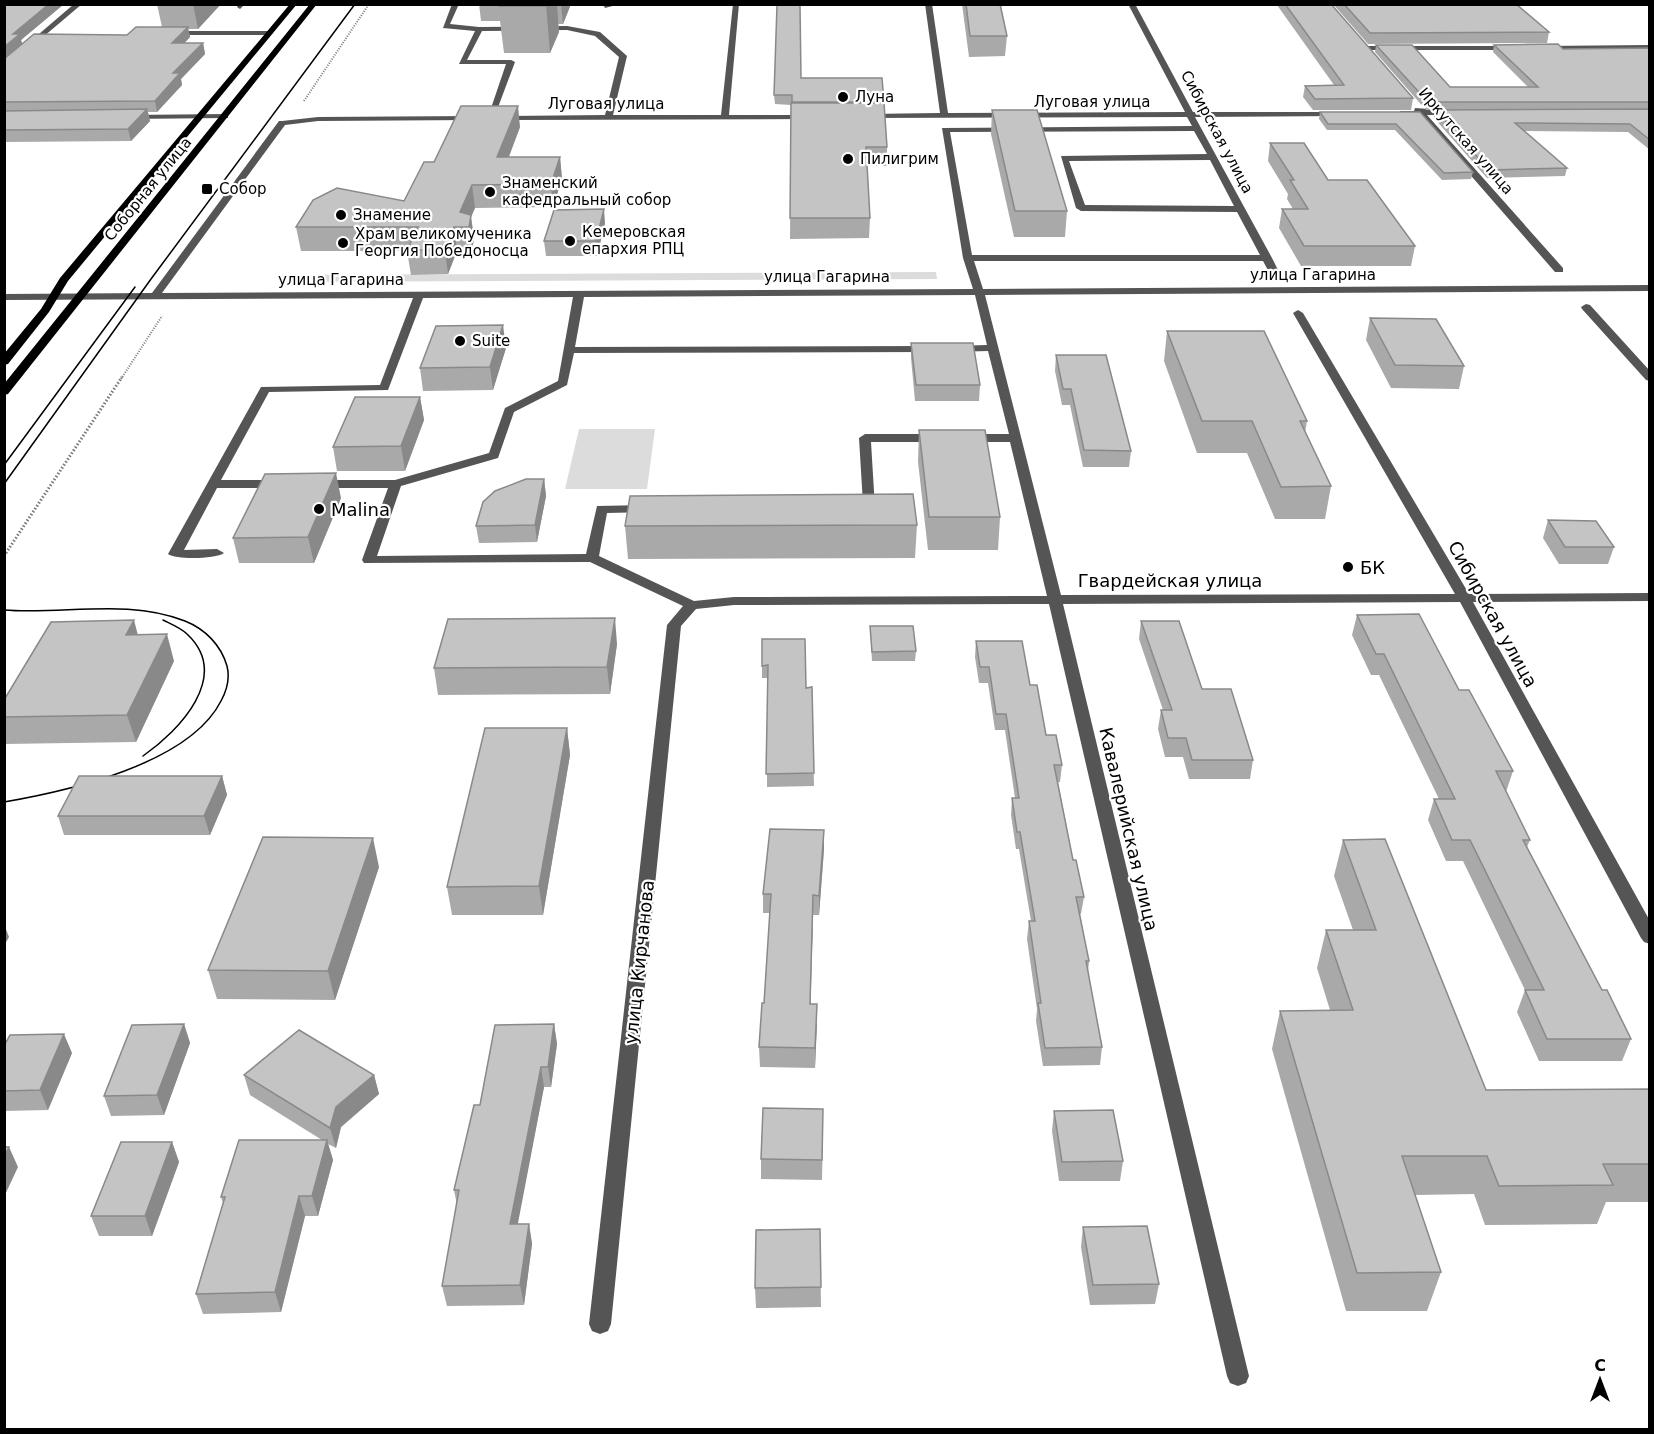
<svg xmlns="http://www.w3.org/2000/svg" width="1654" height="1434" font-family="'DejaVu Sans',sans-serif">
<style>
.green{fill:#dcdcdc}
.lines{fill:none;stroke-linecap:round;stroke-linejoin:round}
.path-far1{stroke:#777;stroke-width:2;stroke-dasharray:1 1.5;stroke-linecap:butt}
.path{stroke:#777;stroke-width:3;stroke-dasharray:1.5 2;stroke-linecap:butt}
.minor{fill:#555;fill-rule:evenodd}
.major{fill:#000;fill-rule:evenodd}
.tram{stroke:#000;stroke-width:1.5}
.wall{fill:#a9a9a9}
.shaded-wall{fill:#898989}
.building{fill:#c4c4c4;stroke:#898989;stroke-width:1.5}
.poi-dot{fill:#000;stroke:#fff;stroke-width:2}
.labels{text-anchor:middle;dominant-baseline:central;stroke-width:4.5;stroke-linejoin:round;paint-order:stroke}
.far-poi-label{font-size:15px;fill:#000;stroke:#fff;text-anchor:start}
.far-street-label{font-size:15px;fill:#000;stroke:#fff}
.poi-label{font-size:18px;fill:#000;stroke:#fff;text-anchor:start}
.street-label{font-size:18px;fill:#000;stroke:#fff}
</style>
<rect width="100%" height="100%" fill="#fff"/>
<path class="green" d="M936,272l1,7 -659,3 4,-7z
M579,429h76l-8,60h-82z"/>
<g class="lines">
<path class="path-far1" d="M304,101l65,-97
M121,379l41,-63"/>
<path class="path" d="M4,556l118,-179"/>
<path class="minor" d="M74,4h8l-78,66v-6z
M238,4h7l-5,5 -3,-2z
M452,4h7l-9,20 29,3 88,-1 33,6 27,24 -14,59h108l12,-111h6l-10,111h81l4,2 -4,2 -312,1 -1,-2 4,-2 104,-1 14,-58 -24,-21 -28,-6 -85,1 -15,29h44l4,2 -21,56 -7,2 19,-56h-47l16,-33 -32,-3z
M603,4h17l-15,4z
M925,4h7l16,109 237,-1 -57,-108h7l58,108h148l4,2 -4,2 -146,1 77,141 8,16 -1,2h-8l-8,-15h-289l9,28 667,-4v6l-665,4 76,300 394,-1 -162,-281 5,-3 5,3 166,281 181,-1v8l-177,1 177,319v23l-6,-2 -3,-4 -181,-336 -397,2 186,772 -3,7 -8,3 -8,-3 -3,-7 -178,-772 -315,1 -38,4 -15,17 -70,698 -3,7 -8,3 -8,-3 -3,-7 78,-699 16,-19 -93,-44 -226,1 -2,-3 26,-72h-69l-6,-4 6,-4h76l94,-27 16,-45 53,-27 15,-84 -150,1 -35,92 -119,2 -48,88h59l6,4 -6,4h-63l-33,62 33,-1 7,4c-8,6 -48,7 -56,1l93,-167 119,-2 33,-87 -409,2v-6l148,-1 127,-172h3l36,-4 156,-1 4,2 -4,2 -156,1 -33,4 -123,168 811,-4 -10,-31 -21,-130 250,-2 -5,-9 -323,1v-4h3l73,-1zM1194,131l13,23 -146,2 15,52 5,3 156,1 23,43h-288l-22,-123zM1210,160l24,46 -149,-1 -16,-44zM975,295l12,50 -34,1 -5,3 5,3 35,-1 21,83h-42l-6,4 6,4h43l37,154 -313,1 -40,4 -95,-45 8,-43 44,-1 2,-3 -6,-4 -50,1 -11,48 -209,2 24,-70 97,-28 16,-46 53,-27 7,-32 355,-1 5,-3 -5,-3 -354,1 9,-50z
M169,31h100l4,2 -4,2h-103z
M1650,45v4l-107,1 -4,-2 4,-2z
M1366,46h147l4,2 -4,2h-150z
M1415,108l43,3v4h-31l136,153v4h-8l-137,-157h-17l-4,-2 4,-2h13z
M228,114v4h-3l-96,1 -4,-2 4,-2z
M1586,304l4,1 60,66v10l-4,-1 -64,-71 -1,-2z
M865,434h72l6,4 -6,4h-66l4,66 -2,3 -10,1 -6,-4 6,-4 -4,-66z"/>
<path class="major" d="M290,4h7l-229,277 -19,31 -41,52 -4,1v-11l37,-45 19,-31z
M310,4h7l-309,390 -4,1v-11z"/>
<path class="tram" d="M4,465l131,-178
M4,484l147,-205 204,-275
M4,610c59,5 124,-12 181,11 20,8 36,24 42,45 3,12 0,24 -6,35 -32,63 -153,90 -217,101
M143,756c36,-25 89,-80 44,-122 -6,-6 -16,-10 -24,-14"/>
</g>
<path class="wall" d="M4,4h60l-43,36 1,4 105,-9 35,-8 -5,-23h64l-23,25h-10l2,8 -6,6h19l2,11 -24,25 1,6 -25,27h-9l2,9 -19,20 -127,1z
M479,4h92l-8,20h-5l1,8 -9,21h-46l-4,-32h-19z
M962,4h143l-104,2 6,30 -2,20 -36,1z
M1166,4h165l82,94 -2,12h-98l-10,-13 2,-11 29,-1 -57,-80 -110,1z
M1333,4h271l-88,1 33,27 -2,11 -179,1z
M1376,45l74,42h78l-35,-35 1,-7 69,4 87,-1v61l-224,1 -51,-58z
M801,78l86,69v19h-20l3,52 -1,20 -79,1 1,-134 -16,-1 -1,-9z
M1650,109v41l-22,-18 -104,-1 43,37 -2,8 -78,2 -53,-60 2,-8z
M992,110l75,101 -2,26h-51l-23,-103z
M1320,112h100l53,60 -2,7 -29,1 -47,-50h-68l-8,-11z
M520,127l-11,30h51l2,22 -9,28 -78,1 -4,9 3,21 -2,13h-15l-9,23 -37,1 -4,-24h-106l-5,-24 108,-26z
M1270,143l58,37 87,66 -4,20h-110l-22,-38 3,-19h11l-6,-10 1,-5 -20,-33z
M605,223l-8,33h-51l-2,-15z
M1370,318l94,48 -5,23 -68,-1 -25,-48z
M1167,331l140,90 -2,12 26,53 -6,33h-50l-28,-66h-50l-33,-92z
M911,343l69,42 -1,16h-64l-4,-43z
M506,348l-13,42 -70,1 -3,-23z
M1056,355l75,96 -2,16h-46l-13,-62h-8l-7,-34z
M420,397l4,23 -19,51h-68l-4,-24z
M919,430l81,87 -2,33h-70l-10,-88z
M544,479l2,17 -9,46 -58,1 -3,-17z
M341,498l-27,65h-75l-6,-25z
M1548,520l66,27 -6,17h-49l-16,-26z
M917,525l-2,33 -287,1 -3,-33z
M1357,615l102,75 54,81 -7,21 24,48 -3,7 75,143 29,49 -9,22h-83l-22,-49 8,-22 -62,-129h-17l-18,-41 6,-21h5l-60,-124h-8l-19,-40z
M1141,621l61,68 51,71 -3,19h-61l-6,-22h-18l-7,-28 3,-19h2l-24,-71z
M870,626l46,25 -1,10h-43z
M138,635l36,26 -38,81 -132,2v-44z
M762,639l44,49 6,-1 2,99 -47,1v-109h-5z
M976,641l54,44 16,50 16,30 -2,17h-2l15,78 11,37 -3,17h-1l9,47 -1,11 14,75 -2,18 -57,1 -7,-45 1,-12 -10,-70 2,-18h2l-12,-72h-3l-5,-34 1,-17h3l-10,-68h-10l-7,-47h-9l-4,-26z
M617,644l-7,50 -172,1 -4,-27z
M567,728l3,27 -27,160h-91l-5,-28z
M222,776l5,19 -17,40h-146l-6,-19z
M824,830v19l-5,66h-6l-3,89h7l-2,64 -55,-1 -1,-20 5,-44 6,-90h-7v-19z
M1343,840l143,250 164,-1v113h-44l-9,22 -112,1 -11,-31 -59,1 26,77 -14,39h-81l-74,-262 8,-38 50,-1 -13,-42 9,-38h27l-19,-54z
M379,867l-44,133 -118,-1 -9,-29z
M184,1024l6,19 -26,72 -53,1 -7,-20z
M554,1024l3,20 -6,43h-7l-27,137h12l3,20 -8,61 -77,1 -5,-20 15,-81 -3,-15 26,-85z
M4,1046l68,7 -24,57 -44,1z
M244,1075h130l5,19 -38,33 -5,21 -8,-4 5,16 -15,56h-13l-24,96 -78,2 -7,-20 27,-91 -2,-6 101,-57 -72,-45z
M1054,1111l69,50 -3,20h-61l-7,-50z
M823,1129l-1,51 -61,-1v-20z
M172,1142l7,20 -27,74h-53l-8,-20z
M1083,1227l76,57 -4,20 -65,1 -9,-58z
M820,1229l1,78 -65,1 -1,-20z"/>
<path class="shaded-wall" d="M49,4h15l-43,36 2,5 -19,16v-14l9,-13z
M193,4h28l-23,25z
M546,4h11l2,28 -9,21z
M561,4h10l-8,20z
M188,27l2,10 -16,17 -2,-11z
M203,43l2,11 -24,25 1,6 -25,27 -2,-11 18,-28z
M518,106l2,21 -20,52 -3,-22z
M147,109l3,12 -19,20 -3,-12z
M560,157l2,22 -9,28 -2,-23z
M472,185l3,23 -4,9 3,21 -2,13 -3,-24 -9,-15z
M604,209l1,14 -8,33 -1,-15z
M454,227l3,24 -9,23 -3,-24z
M503,325l3,23 -13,42 -3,-23z
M420,397l4,23 -19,51 -4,-25z
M336,473l5,25 -27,65 -6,-26z
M544,479l2,17 -9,46 -2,-17z
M615,618l2,26 -7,50 -3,-27z
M134,620l7,27 -15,-12z
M167,634l7,27 -38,81 -9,-27z
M567,728l3,27 -27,160 -4,-29z
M222,776l5,19 -17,40 -6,-19z
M824,830v19l-5,66v-19z
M373,838l6,29 -44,133 -7,-29z
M813,895v20l-3,109v-20z
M4,924l5,13 -5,9z
M817,1004v20l-2,44v-20z
M184,1024l6,19 -26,72 -7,-20z
M554,1024l3,20 -6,43 -3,-20z
M64,1034l8,19 -24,57 -8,-20z
M541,1067l3,20 -30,157 -4,-20z
M374,1075l5,19 -38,33 -5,21 -6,-20 6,-21z
M327,1140l6,20 -15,56 -6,-20z
M172,1142l7,20 -27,74 -7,-20z
M9,1147l9,20 -14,30v-40z
M299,1196l6,20 -24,96 -6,-20z
M529,1224l3,20 -8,61 -4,-20z"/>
<path class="building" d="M4,4h45l-36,30h7l-16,13z
M499,4h47l-1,2h-46z
M966,4h34l7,32h-37z
M1285,4h46l82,94 -98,1 -10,-13 39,-1z
M1344,4h172l33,28 -179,1z
M777,5h23l1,73h81l2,24h-92v-7h-18z
M136,27h52l-16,16h31l-30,30h7l-25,28 -151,1v-43l30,-25 93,1z
M1558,44l5,5 87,-1v54h-222l-52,-57h36l38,42h88l-44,-42z
M791,103h93l3,44h-21l4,71h-80z
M461,106h57l-21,51h63l-9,27 -79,1 -12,27 11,3 -2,12h-15l-9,23h-38l11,-23h-122l17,-27 24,-12 67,13 20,-39h10z
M147,109l-19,20 -124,1v-19z
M1650,109v31l-20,-16 -115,-1 52,45 -78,2 -53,-60z
M992,110h45l30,101h-52z
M1320,112h100l53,60 -29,1 -48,-49h-68z
M1270,143h34l24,37h39l48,66h-111l-22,-37h26l-18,-29h4z
M604,209l-8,32h-52l10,-31z
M1370,318l66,1 28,47 -69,-1z
M503,325l-13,42 -70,1 16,-42z
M1167,331h97l43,90h-7l31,65 -50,1 -29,-66h-50z
M911,343h62l7,42h-64z
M1056,355h50l25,96 -47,-1 -13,-61h-8z
M355,397h65l-19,49 -68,1z
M919,430h66l15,87h-71z
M336,473l-28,64 -75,1 32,-64z
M526,479h18l-9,46 -59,1 7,-24 12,-11z
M913,494l4,31 -292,1 5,-30z
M1548,520l48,1 18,26h-49z
M1419,614l40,76h10l44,81h-17l34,69h-7l79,150h5l24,49h-84l-22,-49h19l-74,-150h-18l-18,-41h21l-71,-145h-8l-19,-39z
M615,618l-8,49 -173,1 14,-49z
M134,620l-8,15 41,-1 -40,81 -123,2v-17l47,-78z
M1141,621h38l23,68h29l22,71h-61l-6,-22h-18l-7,-28h11z
M870,626h43l3,25 -44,1z
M762,639h43l1,49 6,-1 2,86 -48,1 2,-109 -6,1z
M976,641h46l8,44h7l9,50h10l6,30h-8l19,95h3l8,37h-8l13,64h-3l16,86 -57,1 -7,-45h3l-12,-82h6l-15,-89h-3l-5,-34h7l-13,-84h-10l-7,-47h-9z
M485,728h82l-28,158 -92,1z
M79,776h143l-18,40h-146z
M770,829l54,1 -5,66 -6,-1 -3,109h7l-2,44 -56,-1 3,-44h2l7,-109h-8z
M263,837l110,1 -45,133 -120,-1z
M1385,839l101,251 164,-1v75h-47l10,21 -114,1 -12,-30h-85l39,116 -84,1 -77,-262 73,-1 -27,-80h50l-33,-90z
M184,1024l-27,71 -53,1 28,-71z
M554,1024l-6,43h-7l-31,157h19l-9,61 -78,1 17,-96h-5l20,-85h6l15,-80z
M299,1030l75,45 -38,32 -6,21 -86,-53z
M64,1034l-24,56 -36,1v-45l6,-11z
M763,1108l60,1 -1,51 -61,-1z
M1113,1110l10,51 -61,1 -8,-51z
M239,1140h88l-15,56h-13l-24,96 -79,2 29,-97h-4z
M121,1142h51l-27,74h-54z
M4,1147h5l-5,10z
M1147,1226l12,58 -66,1 -10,-58z
M820,1229l1,58 -66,1 1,-58z"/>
<g class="poi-dot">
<circle cx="843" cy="97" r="6"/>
<circle cx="848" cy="159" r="6"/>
<rect x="201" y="183" width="12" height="12" rx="3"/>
<circle cx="490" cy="192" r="6"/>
<circle cx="341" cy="215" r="6"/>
<circle cx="570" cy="241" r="6"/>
<circle cx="343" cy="243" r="6"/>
<circle cx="460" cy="341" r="6"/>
<circle cx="319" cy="509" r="6"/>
<circle cx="1348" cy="567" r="6"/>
</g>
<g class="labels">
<g class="far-poi-label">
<text x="855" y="97">Луна</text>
<text x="860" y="159">Пилигрим</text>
<text x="502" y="183">Знаменский<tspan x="502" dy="17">кафедральный собор</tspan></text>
<text x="219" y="189">Собор</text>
<text x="353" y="215">Знамение</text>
<text x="582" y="232">Кемеровская<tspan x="582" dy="17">епархия РПЦ</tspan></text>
<text x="355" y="234">Храм великомученика<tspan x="355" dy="17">Георгия Победоносца</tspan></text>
<text x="472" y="341">Suite</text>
</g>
<g class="far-street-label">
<text x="1092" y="102">Луговая улица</text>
<text x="606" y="104">Луговая улица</text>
<text transform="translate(1217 132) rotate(62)">Сибирская улица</text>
<text transform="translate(1466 141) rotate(49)">Иркутская улица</text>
<text transform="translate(148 189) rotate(-51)">Соборная улица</text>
<text x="1313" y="275">улица Гагарина</text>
<text x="827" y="277">улица Гагарина</text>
<text x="341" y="280">улица Гагарина</text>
</g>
<g class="poi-label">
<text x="331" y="509">Malina</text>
<text x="1360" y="567">БК</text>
</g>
<g class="street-label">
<text x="1170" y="580">Гвардейская улица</text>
<text transform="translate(1493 614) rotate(61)">Сибирская улица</text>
<text transform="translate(1129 829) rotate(77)">Кавалерийская улица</text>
<text transform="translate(639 962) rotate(-84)">улица Кирчанова</text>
</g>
</g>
<rect width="1654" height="1434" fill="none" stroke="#000000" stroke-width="12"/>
<g transform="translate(1600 1380)" stroke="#ffffff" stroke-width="4.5" paint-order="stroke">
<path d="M0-4.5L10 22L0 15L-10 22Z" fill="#000000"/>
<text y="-9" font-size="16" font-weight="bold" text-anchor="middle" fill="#000000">С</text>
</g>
</svg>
